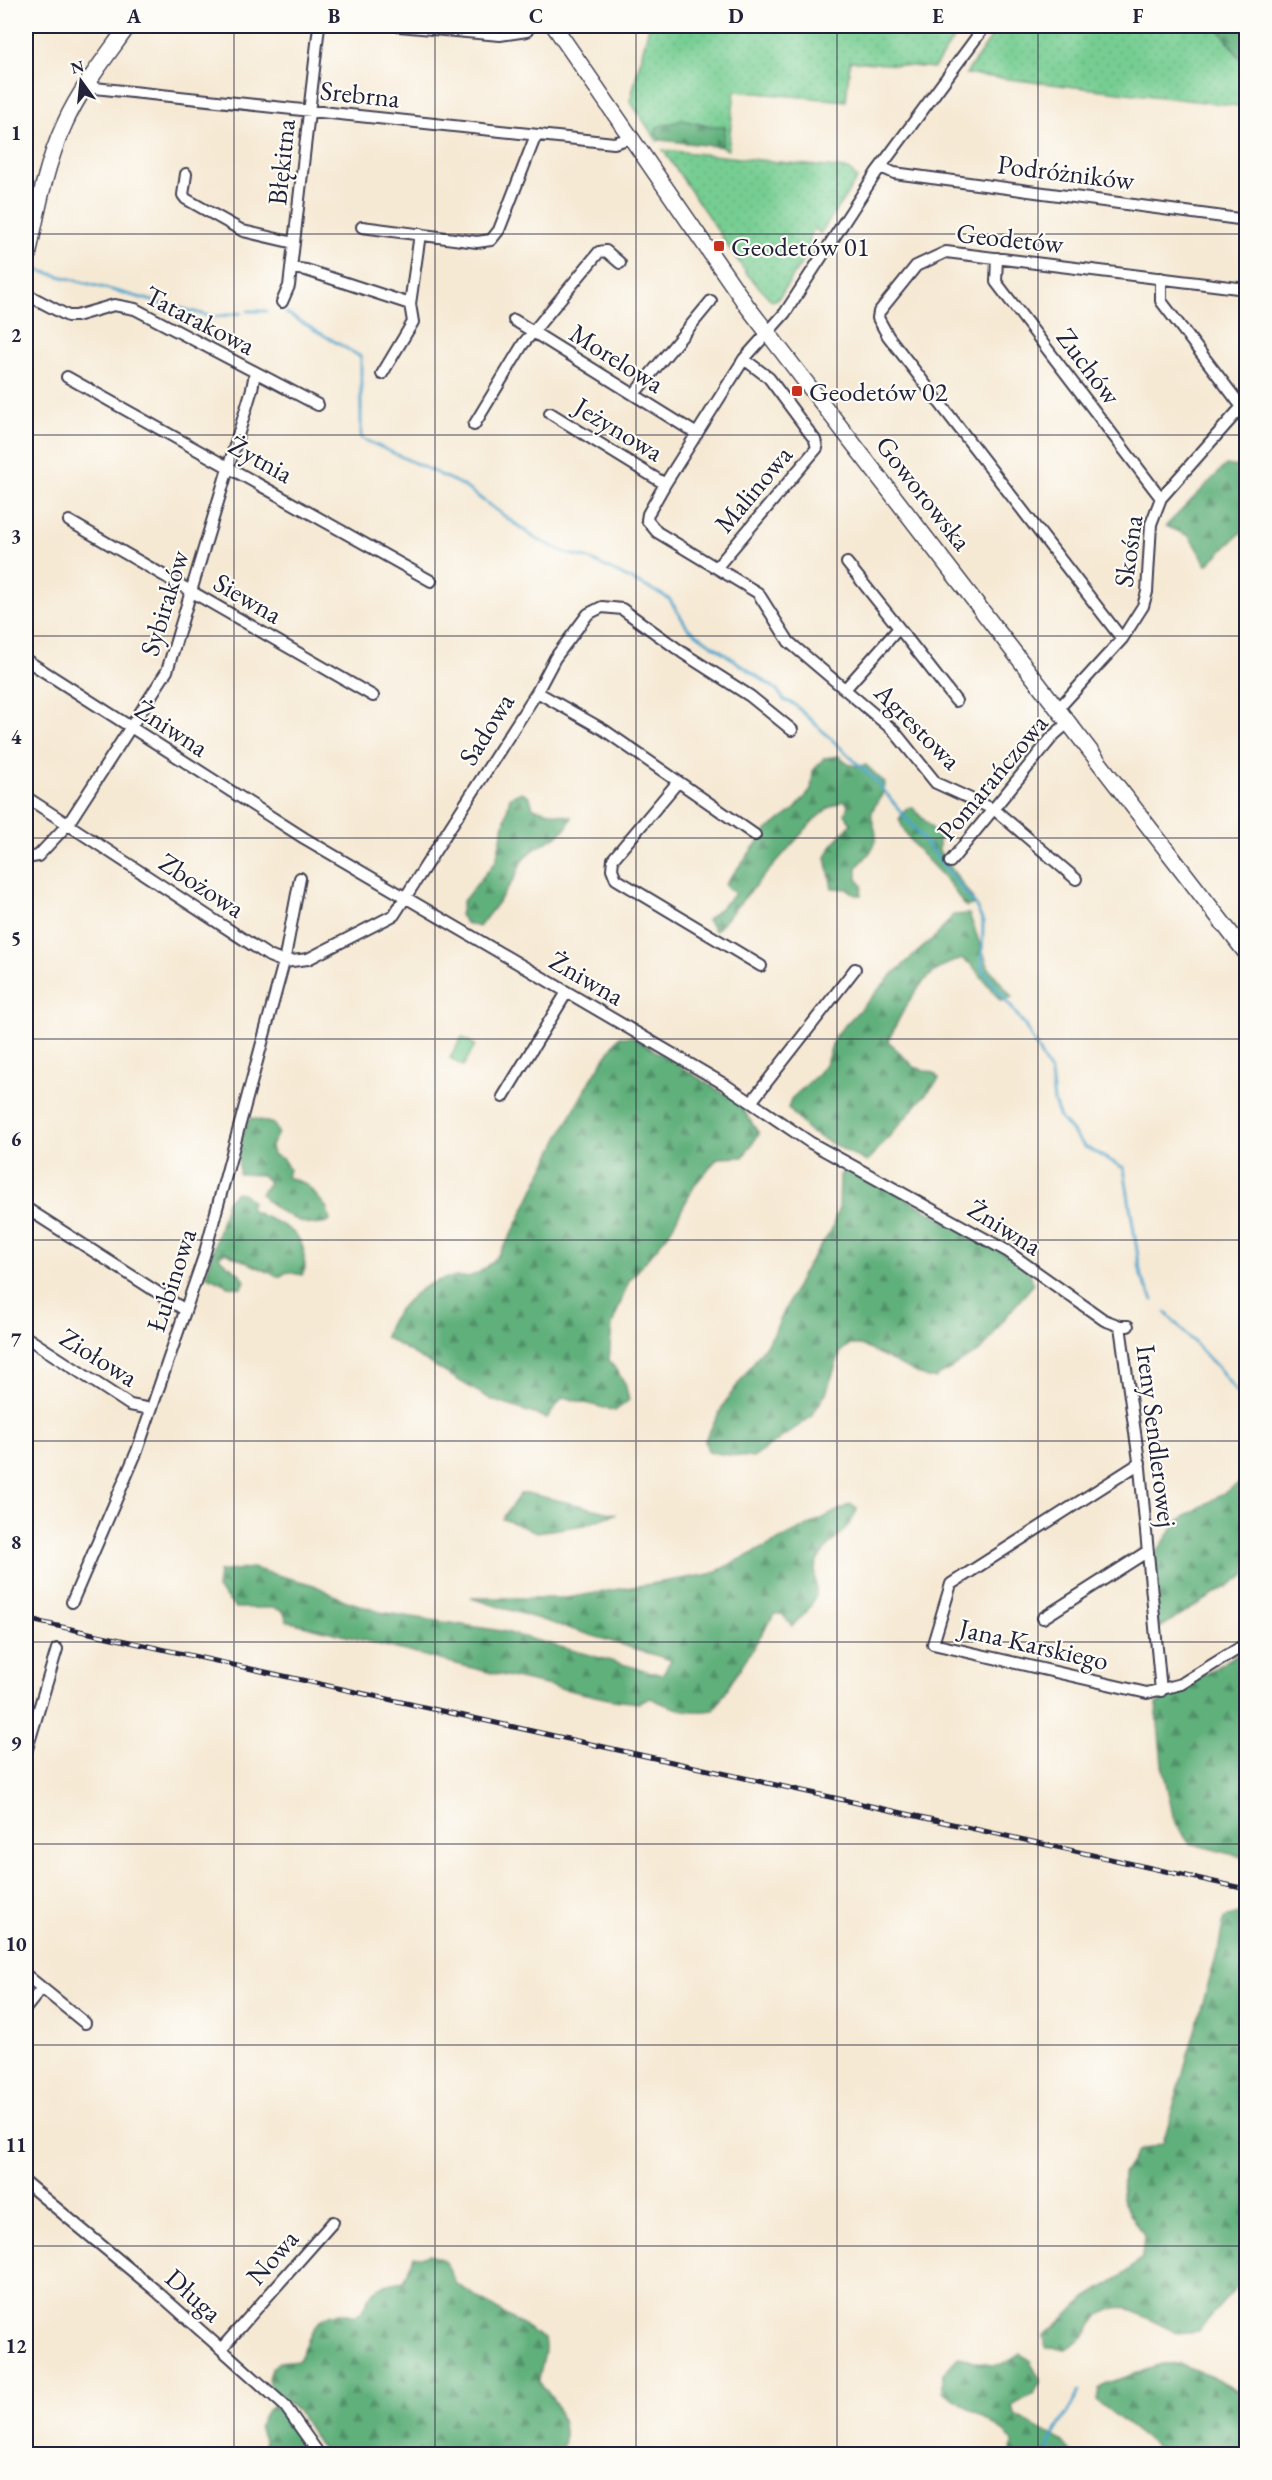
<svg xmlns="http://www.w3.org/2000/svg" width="1272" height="2480" font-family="'EB Garamond',serif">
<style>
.grass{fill:url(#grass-dots);stroke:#4c7866;stroke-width:1.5}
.forest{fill:url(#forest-firs);stroke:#41695c;stroke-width:1.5}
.park{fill:url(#park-tufts);stroke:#4c7866;stroke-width:1.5}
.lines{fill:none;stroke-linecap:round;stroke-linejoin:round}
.stream{stroke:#4ea4cb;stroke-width:3}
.street-casing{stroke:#424052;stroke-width:14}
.secondary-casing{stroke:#424052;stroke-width:18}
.street{stroke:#fff;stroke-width:10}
.secondary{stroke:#fff;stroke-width:15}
.rail-casing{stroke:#22223b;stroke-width:5}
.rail{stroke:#fdfcf7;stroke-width:3;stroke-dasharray:9;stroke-linecap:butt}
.grid{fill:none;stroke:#22223b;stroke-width:1.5;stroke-opacity:0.55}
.poi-dot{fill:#c8321e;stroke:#fdfcf7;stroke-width:2}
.labels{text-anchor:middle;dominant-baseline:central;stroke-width:4.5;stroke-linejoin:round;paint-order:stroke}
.street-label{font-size:27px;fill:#22223b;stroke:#fdfcf7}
.poi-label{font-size:27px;fill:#22223b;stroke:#fdfcf7;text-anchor:start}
.neatline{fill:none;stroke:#22223b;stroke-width:2}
.grid-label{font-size:20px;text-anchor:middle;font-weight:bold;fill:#22223b}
</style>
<defs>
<pattern id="grass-dots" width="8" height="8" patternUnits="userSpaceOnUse" patternTransform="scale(1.5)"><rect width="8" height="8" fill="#76cd92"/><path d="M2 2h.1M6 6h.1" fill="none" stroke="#66b07f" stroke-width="1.8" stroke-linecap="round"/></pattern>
<pattern id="forest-firs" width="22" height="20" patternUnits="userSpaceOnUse" patternTransform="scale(1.5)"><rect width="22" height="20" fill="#60b07c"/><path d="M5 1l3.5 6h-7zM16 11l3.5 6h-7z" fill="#4f8f67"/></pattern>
<pattern id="park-tufts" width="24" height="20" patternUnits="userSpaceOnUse" patternTransform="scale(1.5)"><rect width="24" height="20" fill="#76cd92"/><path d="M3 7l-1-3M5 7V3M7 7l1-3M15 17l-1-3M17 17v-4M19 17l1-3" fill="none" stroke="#66b07f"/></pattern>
</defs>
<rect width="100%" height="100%" fill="#fdfcf7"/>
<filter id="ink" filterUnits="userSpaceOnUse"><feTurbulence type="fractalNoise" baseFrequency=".0167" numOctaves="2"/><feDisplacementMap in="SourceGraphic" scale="12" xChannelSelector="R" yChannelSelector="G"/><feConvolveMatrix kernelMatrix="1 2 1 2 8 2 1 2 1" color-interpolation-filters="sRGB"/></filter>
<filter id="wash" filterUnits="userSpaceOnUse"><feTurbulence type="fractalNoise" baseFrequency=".008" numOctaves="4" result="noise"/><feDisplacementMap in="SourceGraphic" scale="24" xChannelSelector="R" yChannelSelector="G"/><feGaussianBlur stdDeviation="1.35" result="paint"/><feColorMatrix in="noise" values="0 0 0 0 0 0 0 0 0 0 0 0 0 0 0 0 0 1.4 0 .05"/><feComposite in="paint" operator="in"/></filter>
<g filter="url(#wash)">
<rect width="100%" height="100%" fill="#f6e9d4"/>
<path class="grass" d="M649,26h313l-28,42 -84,-7 -4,40 -111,-10 -7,59 -6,-3 3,-20c-36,0 -36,-15 -70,7l6,6 -4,1 -27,-40z
M999,26h218l28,39 1,42 -280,-33z
M663,150l183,19 6,3 5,7 -37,55 -5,-6 -7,12 7,2 -37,57 -6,2 -25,-27z"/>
<path class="forest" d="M1218,26h28v48l-1,-9z
M683,120l25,7h17l-3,20 -61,-7 -6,-6 2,-7z
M1226,465l20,3v60l-39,37 -18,-29 -23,-10z
M839,756c8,10 15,11 27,9l19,18c0,12 -9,18 -13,29 -1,6 0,9 2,14 7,19 -5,27 -17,41v12l5,6 -1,10h-6l-7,-6 -16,-1 -6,-31 6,-12 19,-21 -6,-10 3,-9 -4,-5 -17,9 -14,12 -98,110 -8,-11 28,-26 -10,-9 5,-7 38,-49 27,-20 16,-19 2,-19 11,-13z
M522,792l8,5 3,11 39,9c-7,22 -36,26 -49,43 -4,5 -5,12 -8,17 -10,17 -24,34 -36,50l-13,-4 -6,-8 3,-14 33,-40 14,-64z
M912,807l27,29v15l34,48 -1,6 -6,2c-7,-8 -11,-16 -17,-24 -18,-21 -39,-36 -50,-64l8,-11z
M969,914l20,54 23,29 -11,4 -30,-37 -9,-5c-41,10 -57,47 -74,82l26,26 20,6 5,6 -72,83 -57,-30 -22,-24 3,-9 25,-23 10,-13 9,-27 59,-63 45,-40 14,-18z
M619,1037h14l106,66 20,31 -16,23 -25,1 -22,25 -27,50 -40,48 -17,44 -3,35 16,23 4,17 -14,11 -52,-14 -16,21 -55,-18 -107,-63c5,-24 32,-50 55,-57 22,-8 26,5 50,-16 19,-17 38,-64 50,-88 23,-47 48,-96 79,-139z
M252,1118l22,6 4,9 -7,13 2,9 10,4 6,10 -2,8 19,7 21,24 3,13c-20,12 -57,-11 -69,-27l8,-12 -7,-7 -23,-1 -1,-20 10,-34z
M848,1166l157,88 25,18 3,13 -26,30 -24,34 -48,29h-8l-66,-33h-12l-8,6 -15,42 -15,24 -58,41 -45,-6 -3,-12 19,-36 49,-69 30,-63 28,-41 8,-24 1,-32z
M236,1192l8,2 8,8 -2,6 4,4c21,10 51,18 50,45 0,8 3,10 -2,18l-15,-3 -8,5c-18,-9 -35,-15 -53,-25l-7,4c4,10 19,11 26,25l-3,7 -14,-2 -22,-11 21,-74z
M1246,1479v96l-88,54 -10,-52 10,-27 20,-29z
M527,1493l88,21 -30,11 -48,7 -35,-13 18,-25z
M851,1504l6,5c-6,21 -28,32 -39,51 -6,10 -1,21 -2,32 -2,14 -15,26 -24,34l-10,-12h-8l-60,96c-24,4 -41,-1 -63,-12l-12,5 -26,-3 -121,-27 -205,-52 -4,-10 -10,-3h-37l-19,-19 2,-17 33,-4 62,17 30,15 36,12 122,19 160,44 9,-15 -200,-62h95l145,-24z
M1246,1649v209l-57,-15 -15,-23 -12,-56 -6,-60z
M1246,1912v364l-48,55 -21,2 -52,-26 -10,1 -16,7 -17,23 -16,11 -20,-1 -2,-12 42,-38 36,-22 20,-18 2,-23 -22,-35 1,-26 15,-23 25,-8 56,-197 5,-28z
M430,2254c16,3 20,15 25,29l89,56c4,16 -5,28 -5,44 19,17 31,46 22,71h-236l-26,-41 -30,-28 -1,-7 3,-9 8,-7 20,-2c10,-17 13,-46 40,-47 8,-1 14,6 22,-1 3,-3 5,-9 7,-13 9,-15 20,-15 36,-18l10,-25 7,1z
M1020,2354l9,6 12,21 -8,13 -21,12 3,9 47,26 11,13h-61l1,-13c-21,-21 -46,-33 -70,-50v-17l15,-17c29,5 35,17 62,-3z
M1181,2364l33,14 32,18v58h-81l-68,-53 2,-12 6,-5 57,-19z
M274,2405l38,49h-50l2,-13 -5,-15 6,-13z"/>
<path class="park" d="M462,1037l13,8 -12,21 -13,-8z"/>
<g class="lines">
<path class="stream" d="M33,269l180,48 28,-4
M248,311h18
M286,313l75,44v81l101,47 74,54 33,15 18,4 76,37 7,5 18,28 89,62 7,10 10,4 83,78 99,124 7,16 -1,47 42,55 27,50 3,28 6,16 25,29 39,21 17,108 12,24
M1166,1313l54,57 26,35
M1046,2454l5,-15 29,-48"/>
</g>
</g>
<g filter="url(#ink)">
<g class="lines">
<g class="street-casing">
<path id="street" d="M399,26l101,9 27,-4
M985,26l-109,147 -91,140 -41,46 -79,125 -17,30 -1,6 10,12 101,61 31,49 105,89 42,52 59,27 81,69
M85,87l529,56 17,-5
M881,167l13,6 352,47
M186,174l-3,21 3,4 57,32 51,12
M362,227l115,15 14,-2 8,-10 37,-95
M997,258l-1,24 165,216
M291,268l15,2 104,34
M1161,278v23l81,106
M26,294l42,22h8l38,-11 21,4 183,96
M282,302l7,-16 30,-260
M514,320l183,114
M382,374l31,-52 -3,-18 10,-70
M67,377l364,204
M634,394l77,-93
M550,413l115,71
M474,425l49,-81 76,-92 7,-1 14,12
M69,521l304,175
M717,567l100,-119 -2,-8 -46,-62 -25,-19
M899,628l57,73
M1122,639l-234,-303 -10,-18 1,-6 37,-46 30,-14 300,37
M26,660l278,178 420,246 87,59 196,108 97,69 16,6h8
M846,688l53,-60 -52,-65
M537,692l67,38 151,105
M1058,709l64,-70 21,-33 4,-14 4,-68 10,-26 85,-96
M677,783l-64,76 -1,10 4,10 145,87
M26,797l243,159 15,6 16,-84
M26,858l12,-2 30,-32 99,-153 85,-282 3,-16
M950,862l104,-127 15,-13
M503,1097l64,-105
M752,1101l103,-132
M26,1208l159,102
M1120,1326l20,142 21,223
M26,1337l104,68 21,4
M1140,1463l-189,121 -18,60 214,49 34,-9 65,-40
M72,1602l65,-151 67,-195 80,-294 24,-3 86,-44 143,-223 18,-34 33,-44 14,-7 20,2 61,44 67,43 42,34
M1043,1618l105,-67
M26,1752l31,-103
M26,1975l59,48
M26,2008l16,-20
M26,2183l128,106 131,117 34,48
M221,2349l112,-127"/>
</g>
<g class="secondary-casing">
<path id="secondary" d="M554,26l193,280 499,647
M26,266c10,-48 18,-98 39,-143 16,-35 41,-66 63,-97"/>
</g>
<use href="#street" class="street"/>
<use href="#secondary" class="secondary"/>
<g class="rail-casing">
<path id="rail" d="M26,1619l1220,270"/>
</g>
<use href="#rail" class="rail"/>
</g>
</g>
<path class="grid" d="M234,26v2428M435,26v2428M636,26v2428M837,26v2428M1038,26v2428M26,234h1220M26,435h1220M26,636h1220M26,838h1220M26,1039h1220M26,1240h1220M26,1441h1220M26,1642h1220M26,1844h1220M26,2045h1220M26,2246h1220"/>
<g class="poi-dot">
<rect x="713" y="240" width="12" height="12" rx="3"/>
<rect x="791" y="385" width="12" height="12" rx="3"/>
</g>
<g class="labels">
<g class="street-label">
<text transform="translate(360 94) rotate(6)">Srebrna</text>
<text transform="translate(281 162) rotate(-84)">Błękitna</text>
<text transform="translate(1066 172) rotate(7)">Podróżników</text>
<text transform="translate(1010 238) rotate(6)">Geodetów</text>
<text transform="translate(200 320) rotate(27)">Tatarakowa</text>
<text transform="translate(617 358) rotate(32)">Morelowa</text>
<text transform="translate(1089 366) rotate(53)">Zuchów</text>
<text transform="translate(619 429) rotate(31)">Jeżynowa</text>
<text transform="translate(261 459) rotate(29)">Żytnia</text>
<text transform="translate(753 489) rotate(-50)">Malinowa</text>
<text transform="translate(924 493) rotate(52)">Goworowska</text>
<text transform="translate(1128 551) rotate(-82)">Skośna</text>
<text transform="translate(248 598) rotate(30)">Siewna</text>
<text transform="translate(164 603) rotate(-73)">Sybiraków</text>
<text transform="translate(918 726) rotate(45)">Agrestowa</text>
<text transform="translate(172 728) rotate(33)">Żniwna</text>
<text transform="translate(486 729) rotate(-58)">Sadowa</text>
<text transform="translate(992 777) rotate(-50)">Pomarańczowa</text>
<text transform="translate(202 885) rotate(33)">Zbożowa</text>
<text transform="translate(587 978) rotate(30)">Żniwna</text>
<text transform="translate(1005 1227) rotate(32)">Żniwna</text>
<text transform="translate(171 1280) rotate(-72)">Łubinowa</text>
<text transform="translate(99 1357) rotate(32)">Ziołowa</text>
<text transform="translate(1157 1436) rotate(83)">Ireny Sendlerowej</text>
<text transform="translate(1034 1644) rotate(13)">Jana Karskiego</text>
<text transform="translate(272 2257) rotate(-49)">Nowa</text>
<text transform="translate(194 2295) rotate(42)">Długa</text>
</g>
<g class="poi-label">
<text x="731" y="246">Geodetów 01</text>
<text x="809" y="391">Geodetów 02</text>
</g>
</g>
<rect width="1272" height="2480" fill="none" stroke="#fdfcf7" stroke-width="66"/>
<g transform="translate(81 81) rotate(345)" stroke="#fdfcf7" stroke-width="4.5" paint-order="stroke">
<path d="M0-4.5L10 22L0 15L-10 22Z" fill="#22223b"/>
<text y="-9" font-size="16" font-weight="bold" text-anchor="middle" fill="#22223b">N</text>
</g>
<rect x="33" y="33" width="1206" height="2414" class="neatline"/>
<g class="grid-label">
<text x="134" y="23">A</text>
<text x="334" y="23">B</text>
<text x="536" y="23">C</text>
<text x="736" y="23">D</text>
<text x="938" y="23">E</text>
<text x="1138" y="23">F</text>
<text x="16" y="140">1</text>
<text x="16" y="342">2</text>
<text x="16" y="543">3</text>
<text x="16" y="744">4</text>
<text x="16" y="945">5</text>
<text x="16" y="1146">6</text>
<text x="16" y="1347">7</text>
<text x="16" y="1549">8</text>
<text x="16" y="1750">9</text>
<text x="16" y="1951">10</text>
<text x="16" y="2152">11</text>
<text x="16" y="2353">12</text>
</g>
</svg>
